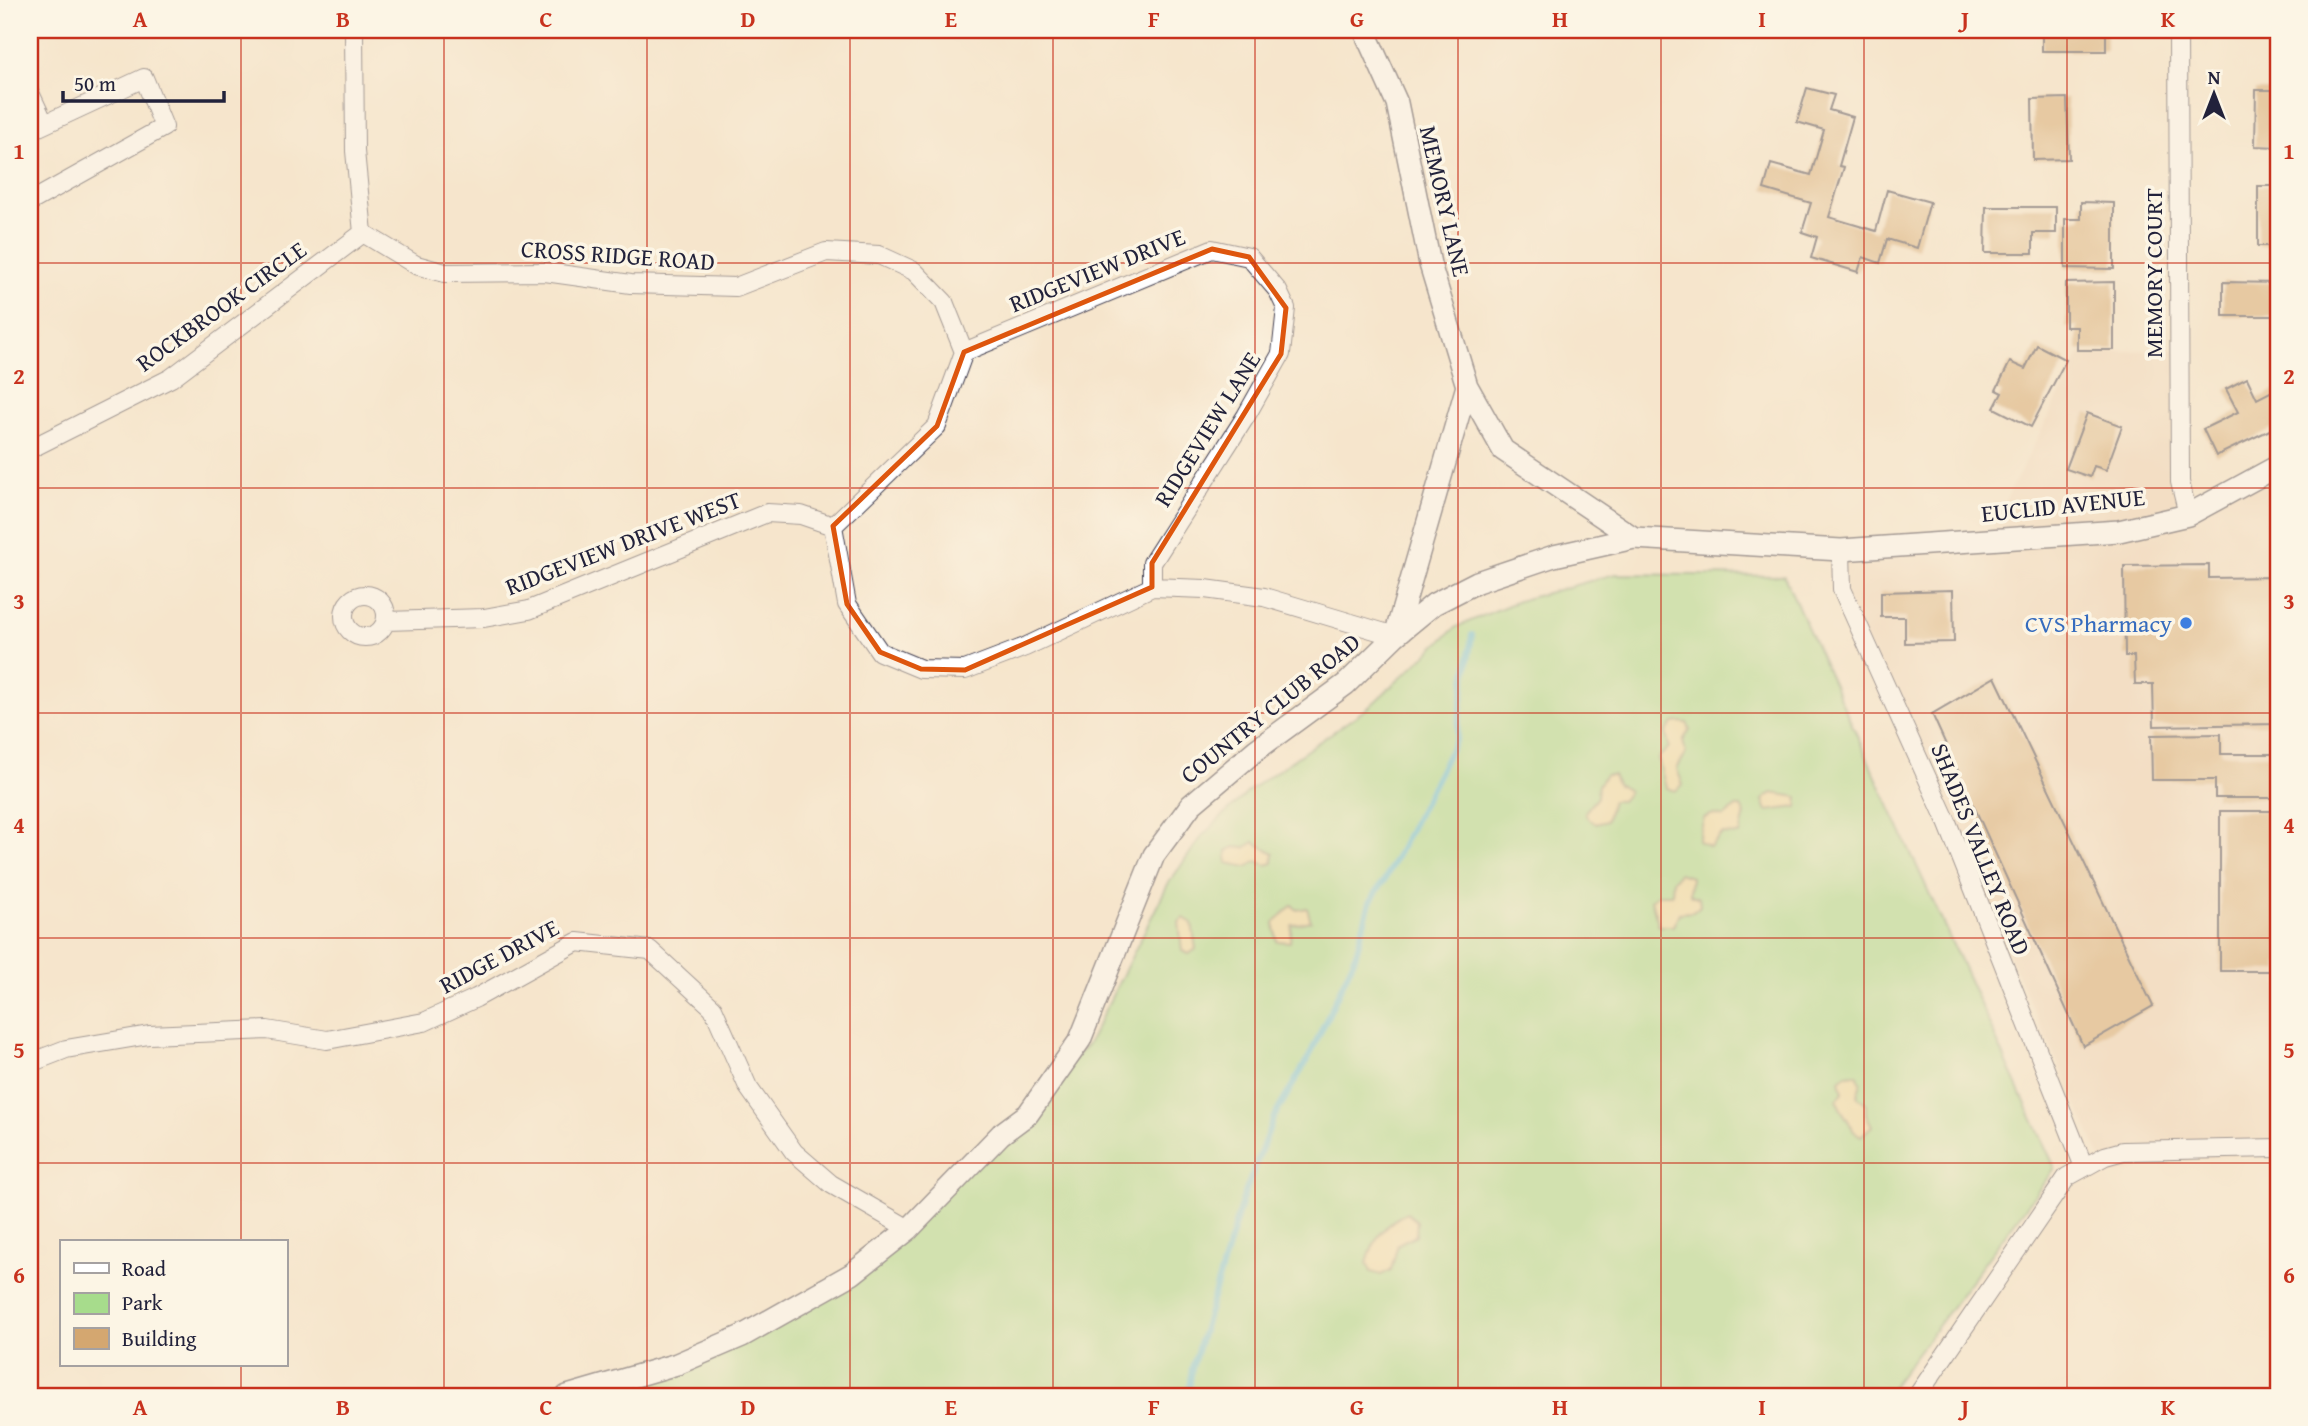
<svg xmlns="http://www.w3.org/2000/svg" width="2308" height="1426" font-family="'Gentium Book Plus',serif">
<style>
.built{fill:#efd6bb}
.green{fill:#a7dc8c;stroke:#647f64;stroke-width:2}
.sand{fill:#eeda9e;stroke:#887e6c;stroke-width:2}
.lines{fill:none;stroke-linecap:round;stroke-linejoin:round}
.stream{stroke:#5dc0db;stroke-width:6}
.building{fill:#d4a770}
.minor-casing{stroke:#423f51;stroke-width:20}
.tertiary-casing{stroke:#423f51;stroke-width:24}
.minor{stroke:#fff;stroke-width:18}
.tertiary{stroke:#fff;stroke-width:21}
.marked{fill:none;stroke:#de560e;stroke-width:5;stroke-linejoin:round}
.grid{fill:none;stroke:#c8321e;stroke-width:2;stroke-opacity:0.55}
.shop-dot{fill:#3f7fe0;stroke:#fcf5e5;stroke-width:2.5}
.labels{text-anchor:middle;dominant-baseline:central;stroke-width:7;stroke-linejoin:round;paint-order:stroke}
.street-label{font-size:24px;fill:#22223b;stroke:#fcf5e5}
.shop-label{font-size:24px;fill:#366cbe;stroke:#fcf5e5;text-anchor:end}
.neatline{fill:none;stroke:#c8321e;stroke-width:2.5}
.grid-label{font-size:23px;text-anchor:middle;font-weight:bold;fill:#c8321e}
</style>
<rect width="100%" height="100%" fill="#fcf5e5"/>
<filter id="ink" filterUnits="userSpaceOnUse"><feTurbulence type="fractalNoise" baseFrequency=".0143" numOctaves="2"/><feDisplacementMap in="SourceGraphic" scale="14" xChannelSelector="R" yChannelSelector="G"/><feConvolveMatrix kernelMatrix="1 2 1 2 8 2 1 2 1" color-interpolation-filters="sRGB"/></filter>
<filter id="wash" filterUnits="userSpaceOnUse"><feTurbulence type="fractalNoise" baseFrequency=".00686" numOctaves="4" result="noise"/><feDisplacementMap in="SourceGraphic" scale="28" xChannelSelector="R" yChannelSelector="G"/><feGaussianBlur stdDeviation="1.57" result="paint"/><feColorMatrix in="noise" values="0 0 0 0 0 0 0 0 0 0 0 0 0 0 0 0 0 1.4 0 .05"/><feComposite in="paint" operator="in"/></filter>
<g filter="url(#wash)">
<rect width="100%" height="100%" fill="#f6e5cc"/>
<path class="built" d="M2180,349l8,166 90,-52v687l-110,13 -59,12 -267,-586 -1,-39 144,-10 96,-187z"/>
<path class="green" d="M1615,574l169,2 271,592 -170,228h-1287l259,-114 231,-238 80,-160 35,-49 48,-46 118,-82 87,-80 62,-26z"/>
<path class="sand" d="M1680,722l7,1 3,6 -7,12 3,12 -9,16 6,16 -8,6 -9,-3 -8,-30 11,-11 -3,-15 7,-9z
M1605,775h8l4,9 11,7 -1,4 -6,6h-9l-6,20 -10,3 -9,-7 -2,-5 12,-15 1,-12z
M1772,793l26,4 -1,10 -30,4 -4,-11z
M1736,807h5l4,7 -5,21 -18,-1 -12,13 -12,-6 6,-23 9,-4 11,3z
M1254,842l20,11 -1,10 -7,2 -9,-4 -10,6 -20,-4v-12l7,-4 11,1z
M1679,873l12,4 -1,17 9,4 1,8 -7,6 -14,1 -6,13h-14l-8,-26 7,-6h14l1,-14z
M1292,905l5,5 10,-2 4,13 -19,4 -2,17 -13,-1 -3,-18z
M1184,918l8,5 4,26 -7,5 -7,-3 -3,-29z
M1857,1074l4,9 -4,13 9,7v11l6,12 -11,10 -9,-6c-2,-12 -12,-17 -15,-30l6,-8 -3,-12 6,-5z
M1407,1213l10,8 -1,14 -18,9 -7,26 -10,5 -10,-3 -4,-9c6,-22 17,-41 40,-50z"/>
<g class="lines">
<path class="stream" d="M1188,1396l4,-28 50,-167 31,-82 36,-62 46,-100 15,-55 15,-23 71,-140 16,-104"/>
</g>
<g id="blocks">
<path class="building" d="M2042,30h64v21h-64z
M1807,88l27,7 -5,15 24,7 -14,49 5,1 -15,50 47,14 11,-41 43,12 -13,46 -30,-9 -7,24 -17,-6 -5,15 -47,-14 6,-21 -15,-5 9,-29 -47,-14 7,-25 40,11 13,-45 -27,-8z
M2256,90h22v57l-23,-1z
M2067,98l2,61 -36,1 -1,-61z
M2258,186h20v60h-20z
M2081,202l33,1v66l-49,-1v-49h16z
M1986,207h70v26h-23v20h-48z
M2114,282v68h-37v-23h-11v-44z
M2223,282l55,1v33h-55z
M2037,345l29,15 -35,67 -37,-19 8,-15 -6,-3 14,-28 15,7z
M2247,378l10,21 17,-9 4,8v28l-62,30 -13,-27 35,-17 -12,-23z
M2087,413l35,13 -16,44 -12,-4 -4,11 -24,-8z
M2209,565v13l69,-1v147l-124,2 -1,-42h-18l-1,-28h-9l-1,-90z
M1953,590l1,52 -49,1v-26h-24v-25z
M1995,677l158,329 -70,40 -151,-332z
M2221,734v20h57v44h-63v-18h-63l-1,-45z
M2220,811h58v160h-58z"/>
</g>
</g>
<g filter="url(#ink)">
<use href="#blocks" fill-opacity="0" stroke="#423f51" stroke-width="2"/>
<g class="lines">
<g class="minor-casing">
<path id="minor" d="M354,30l1,121 8,82 53,32 29,8 100,-1 86,12 105,3 90,-35 53,3 35,16 30,31 20,50 -27,74 -104,100 14,78 33,48 41,17 44,1 60,-23 127,-60 53,2 59,8 131,39
M2178,30l2,452 8,33
M30,93l14,30
M30,131l114,-53 20,49 -134,75
M964,352l248,-103 37,8 29,34 8,17 -5,46 -35,62 -94,147v24
M30,449l141,-71 192,-145
M1841,550l1,39 105,233 137,345
M344 616a21 21 0 1 1 42 0a21 21 0 1 1-42 0Z
M386,621l98,-3 45,-8 238,-97 34,2 32,11
M30,1063l36,-14 83,-14 118,-5 60,10 97,-18 52,-24 101,-56 73,8 63,58 35,79 46,65 37,32 78,45
M1917,1396l150,-219 38,-21 18,-5 155,-3"/>
</g>
<g class="tertiary-casing">
<path id="tertiary" d="M1364,30l33,73 33,161 37,122 36,64 131,88
M1395,636l39,-32 43,-22 77,-26 80,-18 207,12 278,-19 69,-16 90,-49
M567,1396l110,-32 65,-28 110,-62 57,-45 92,-95 27,-20 52,-74 74,-185 37,-50 65,-55 90,-66 49,-48 72,-250"/>
</g>
<use href="#minor" class="minor"/>
<use href="#tertiary" class="tertiary"/>
</g>
</g>
<path d="M0 0H2308V1426H0ZM1212,249l37,8 37,51 -5,46 -129,209v24l-187,83 -44,-1 -41,-17 -33,-48 -14,-78 104,-100 27,-74z" fill="#f6e5cc" fill-opacity=".55" fill-rule="evenodd"/>
<path class="marked" d="M1212,249l37,8 37,51 -5,46 -129,209v24l-187,83 -44,-1 -41,-17 -33,-48 -14,-78 104,-100 27,-74z"/>
<path class="grid" d="M241,30v1212M444,30v1366M647,30v1366M850,30v1366M1053,30v1366M1255,30v1366M1458,30v1366M1661,30v1366M1864,30v1366M2067,30v1366M30,263h2248M30,488h2248M30,713h2248M30,938h2248M30,1163h2248M241,1365v31"/>
<circle class="shop-dot" cx="2186" cy="623" r="7"/>
<g class="labels">
<g class="street-label">
<text transform="translate(1445 201) rotate(77)">MEMORY LANE</text>
<text transform="translate(618 255) rotate(4)">CROSS RIDGE ROAD</text>
<text transform="translate(1097 270) rotate(-22)">RIDGEVIEW DRIVE</text>
<text transform="translate(2153 273) rotate(-90)">MEMORY COURT</text>
<text transform="translate(221 306) rotate(-36)">ROCKBROOK CIRCLE</text>
<text transform="translate(1207 429) rotate(-58)">RIDGEVIEW LANE</text>
<text transform="translate(2063 505) rotate(-6)">EUCLID AVENUE</text>
<text transform="translate(623 543) rotate(-21)">RIDGEVIEW DRIVE WEST</text>
<text transform="translate(1270 708) rotate(-39)">COUNTRY CLUB ROAD</text>
<text transform="translate(1981 849) rotate(68)">SHADES VALLEY ROAD</text>
<text transform="translate(499 956) rotate(-28)">RIDGE DRIVE</text>
</g>
<g class="shop-label">
<text x="2172" y="623">CVS Pharmacy</text>
</g>
</g>
<rect width="2308" height="1426" fill="none" stroke="#fcf5e5" stroke-width="77"/>
<rect x="60" y="1240" width="228" height="126" fill="#fcf5e5" stroke="#a5a1a1" stroke-width="2"/>
<rect x="74" y="1263" width="35" height="10" fill="#ffffff" stroke="#a5a1a1" stroke-width="2"/>
<text x="122" y="1276" font-size="21" fill="#22223b">Road</text>
<rect x="74" y="1293" width="35" height="21" fill="#a7dc8c" stroke="#a5a1a1" stroke-width="2"/>
<text x="122" y="1310" font-size="21" fill="#22223b">Park</text>
<rect x="74" y="1328" width="35" height="21" fill="#d4a770" stroke="#a5a1a1" stroke-width="2"/>
<text x="122" y="1346" font-size="21" fill="#22223b">Building</text>
<g transform="translate(2214 94)" stroke="#fcf5e5" stroke-width="5" paint-order="stroke">
<path d="M0-5L12 26L0 18L-12 26Z" fill="#22223b"/>
<text y="-10" font-size="19" font-weight="bold" text-anchor="middle" fill="#22223b">N</text>
</g>
<path d="M63 91v10h161v-10" fill="none" stroke="#22223b" stroke-width="3.5"/>
<text x="74" y="91" font-size="21" fill="#22223b" stroke="#fcf5e5" stroke-width="5" paint-order="stroke">50 m</text>
<rect x="38" y="38" width="2232" height="1350" class="neatline"/>
<g class="grid-label">
<text x="140" y="27">A</text>
<text x="343" y="27">B</text>
<text x="546" y="27">C</text>
<text x="748" y="27">D</text>
<text x="951" y="27">E</text>
<text x="1154" y="27">F</text>
<text x="1357" y="27">G</text>
<text x="1560" y="27">H</text>
<text x="1762" y="27">I</text>
<text x="1965" y="27">J</text>
<text x="2168" y="27">K</text>
<text x="19" y="159">1</text>
<text x="2289" y="159">1</text>
<text x="19" y="384">2</text>
<text x="2289" y="384">2</text>
<text x="19" y="609">3</text>
<text x="2289" y="609">3</text>
<text x="19" y="833">4</text>
<text x="2289" y="833">4</text>
<text x="19" y="1058">5</text>
<text x="2289" y="1058">5</text>
<text x="19" y="1283">6</text>
<text x="2289" y="1283">6</text>
<text x="140" y="1415">A</text>
<text x="343" y="1415">B</text>
<text x="546" y="1415">C</text>
<text x="748" y="1415">D</text>
<text x="951" y="1415">E</text>
<text x="1154" y="1415">F</text>
<text x="1357" y="1415">G</text>
<text x="1560" y="1415">H</text>
<text x="1762" y="1415">I</text>
<text x="1965" y="1415">J</text>
<text x="2168" y="1415">K</text>
</g>
</svg>
